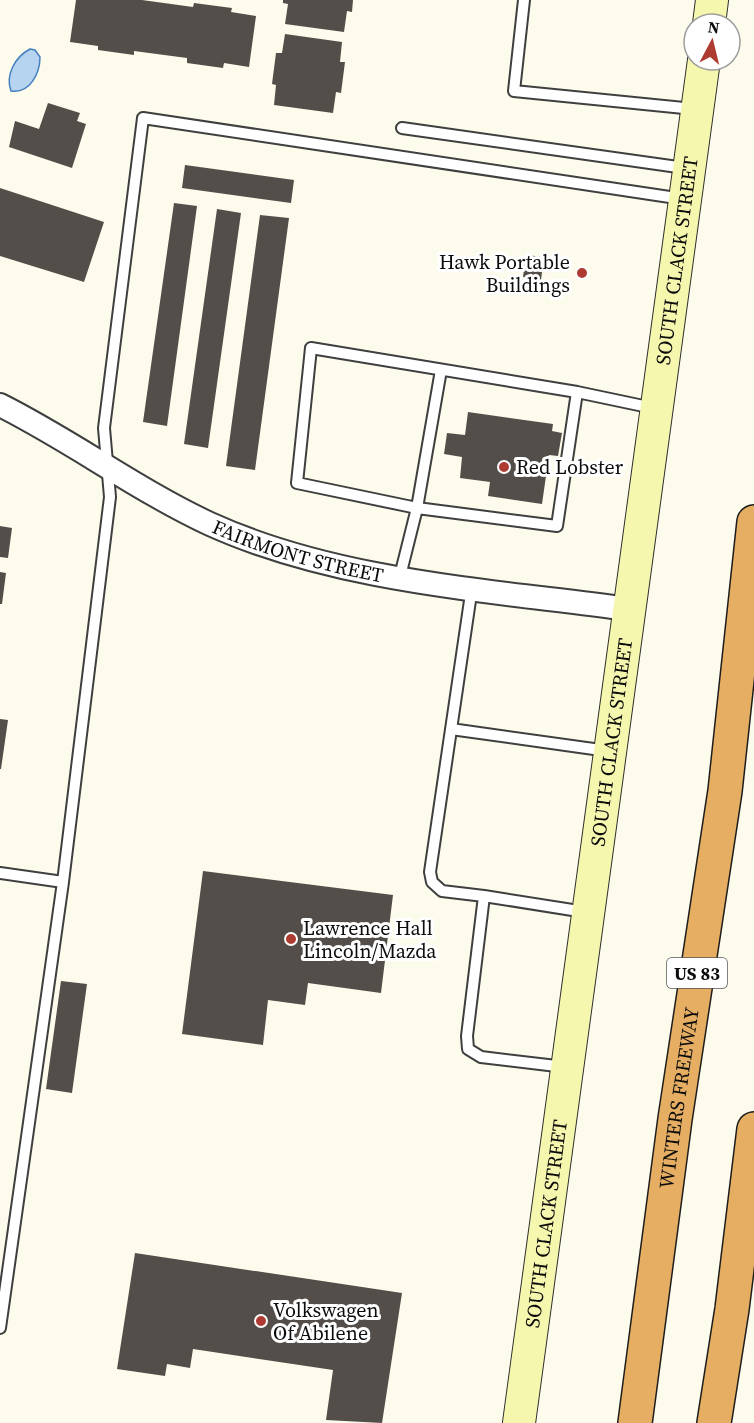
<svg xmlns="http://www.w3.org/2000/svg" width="754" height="1423" font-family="'Source Serif 4',serif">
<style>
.water{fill:#b6d3f0;stroke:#447fbf;stroke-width:1.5}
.building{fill:#534e49}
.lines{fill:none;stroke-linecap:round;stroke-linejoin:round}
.lane-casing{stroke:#3f3f3f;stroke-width:14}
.street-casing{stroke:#3f3f3f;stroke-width:26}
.secondary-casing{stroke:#2e2e2e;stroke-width:34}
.highway-casing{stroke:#1d1d1d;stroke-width:36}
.lane{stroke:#fff;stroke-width:10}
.street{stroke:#fff;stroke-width:22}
.secondary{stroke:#f6f7ae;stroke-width:32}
.highway{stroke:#e6ae62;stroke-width:33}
.poi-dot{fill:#ae3b32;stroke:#fff;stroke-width:2}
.labels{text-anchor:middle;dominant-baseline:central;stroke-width:6;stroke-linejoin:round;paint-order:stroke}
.shield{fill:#fff;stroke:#555;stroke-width:1.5}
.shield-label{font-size:18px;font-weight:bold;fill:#0c0c0c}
.street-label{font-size:20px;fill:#0c0c0c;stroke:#fff}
.poi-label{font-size:20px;fill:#0c0c0c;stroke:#fff;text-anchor:start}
</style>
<rect width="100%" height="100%" fill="#fdfcec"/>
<path class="water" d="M30,49l5,1 5,7c0,16 -10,37 -29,34 -6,-16 4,-34 19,-42z"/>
<path class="building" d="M76,0h66l51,7 1,-4 38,5 -1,4 25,4 -7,51 -25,-4 -1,5 -36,-5v-5l-53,-7v4l-36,-5v-4l-28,-4z
M283,0h70l-1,12 -5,-1 -3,21 -59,-8 3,-20 -5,-1z
M285,34l57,8 -2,20h5l-4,31 -5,-1 -3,21 -59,-8 2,-20 -4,-1 4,-31h6z
M48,103l32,10 -3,8 9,3 -14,44 -63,-21 6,-26 24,8z
M185,165l109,15 -3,23 -109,-15z
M0,188l104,34 -20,60 -84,-26z
M174,203l23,3 -30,220 -24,-4z
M217,209l24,4 -33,235 -24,-4z
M260,215l29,3 -34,252 -29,-4z
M526,255l18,2 -3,23 -18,-3z
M468,412l85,12 -1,7 10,2 -4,23 -9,-1 -7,49 -54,-8 2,-14 -30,-4 2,-21 -18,-3 3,-21 18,2z
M0,526l12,2 -4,30 -8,-1z
M0,572l6,1 -4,31h-2z
M0,719l8,1 -7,49h-1z
M203,871l190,24 -12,98 -73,-10 -3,22 -37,-5 -5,45 -81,-11z
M61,981l26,3 -15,109 -26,-4z
M135,1253l267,40 -20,130 -56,-3 7,-50 -140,-21 -3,19 -23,-4 -2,12 -48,-7z"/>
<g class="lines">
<g class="lane-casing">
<path id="lane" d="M524,0l-10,91 180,18
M402,128l283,40
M441,370l-24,138 -120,-25 14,-135 266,44
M400,576l17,-68 140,18 20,-134 76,16
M472,587l-42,285 2,10 10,9 42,5
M451,729l157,22
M0,873l63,9 47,-385 -6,-69 39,-310 540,81
M565,1067l-84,-10 -13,-8 -1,-13 17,-140 101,16
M0,1328l63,-446"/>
</g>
<g class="street-casing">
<g id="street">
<path id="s1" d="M0,405c72,36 137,85 210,119 128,58 280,66 418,85"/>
</g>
</g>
<g class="secondary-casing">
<g id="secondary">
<path d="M709,24l3,-24"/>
<path id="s2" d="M519,1423l185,-1363"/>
</g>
</g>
<g class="highway-casing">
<g id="highway">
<path id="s3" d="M635,1423l40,-304 50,-328 29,-269"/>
<path d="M714,1423l18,-114 22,-180"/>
</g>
</g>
<use href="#lane" class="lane"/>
<use href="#street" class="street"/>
<use href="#secondary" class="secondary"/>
<use href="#highway" class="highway"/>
</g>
<g class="poi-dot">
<circle cx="582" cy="273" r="6"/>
<circle cx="504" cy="467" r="6"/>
<circle cx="291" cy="939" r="6"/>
<circle cx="261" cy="1321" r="6"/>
</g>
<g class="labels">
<rect class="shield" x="667" y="958" width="60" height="30" rx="4.5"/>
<g class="shield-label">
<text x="697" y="973">US 83</text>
</g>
<g class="street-label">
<text stroke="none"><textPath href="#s2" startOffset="1173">SOUTH CLACK STREET</textPath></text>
<text stroke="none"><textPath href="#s1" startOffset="334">FAIRMONT STREET</textPath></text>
<text stroke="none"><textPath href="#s2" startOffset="687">SOUTH CLACK STREET</textPath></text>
<text stroke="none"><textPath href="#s3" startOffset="328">WINTERS FREEWAY</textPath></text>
<text stroke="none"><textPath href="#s2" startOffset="201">SOUTH CLACK STREET</textPath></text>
</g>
<g class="poi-label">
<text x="570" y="262" text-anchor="end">Hawk Portable<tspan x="570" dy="23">Buildings</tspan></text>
<text x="516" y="467">Red Lobster</text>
<text x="303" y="928">Lawrence Hall<tspan x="303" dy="23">Lincoln/Mazda</tspan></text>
<text x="273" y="1310">Volkswagen<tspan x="273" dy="23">Of Abilene</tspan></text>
</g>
</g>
<g transform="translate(712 42) rotate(7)"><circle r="28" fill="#ffffff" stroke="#9e9e9e" stroke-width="1.5"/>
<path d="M0-4.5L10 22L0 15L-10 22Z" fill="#ae3b32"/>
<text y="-9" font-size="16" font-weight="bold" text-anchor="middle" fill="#0c0c0c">N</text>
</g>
</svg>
